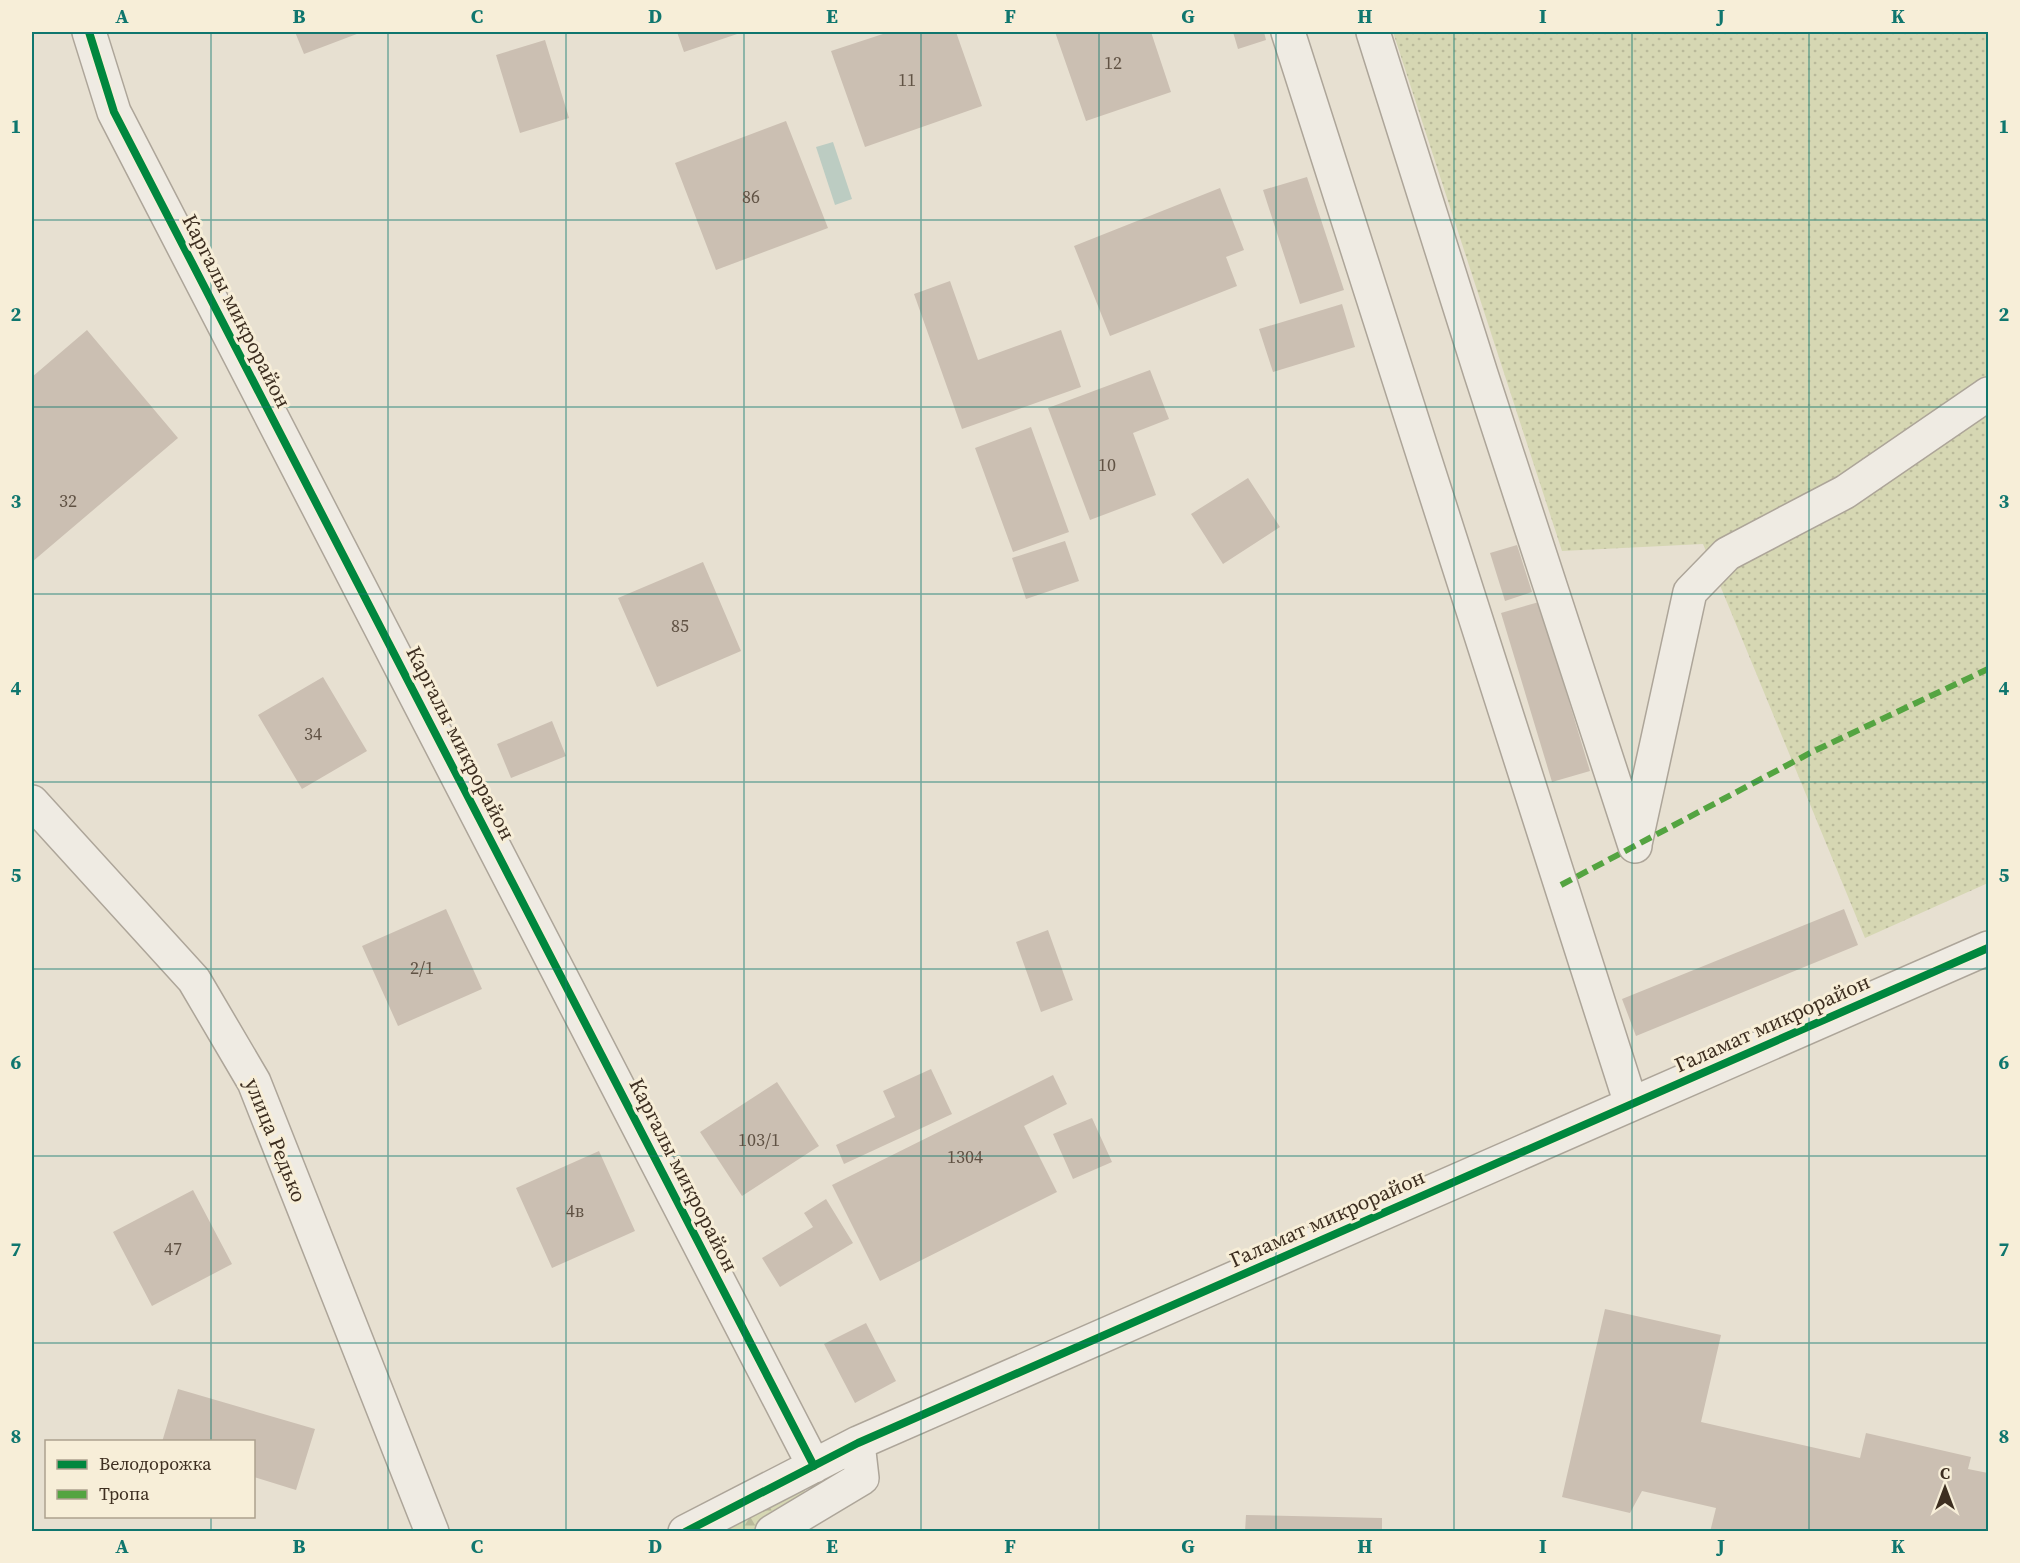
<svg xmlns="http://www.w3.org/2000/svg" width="2020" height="1563" font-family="'Source Serif 4',serif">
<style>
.grass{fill:url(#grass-dots)}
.forest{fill:url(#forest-firs)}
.water{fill:#bcccc2}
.building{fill:#cbbfb2}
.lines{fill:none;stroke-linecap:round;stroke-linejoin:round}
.minor-casing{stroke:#ada599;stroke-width:36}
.minor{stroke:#efebe3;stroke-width:33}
.quiet{stroke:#54a441;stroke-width:6;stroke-dasharray:12 6;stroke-linecap:butt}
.cycleway-casing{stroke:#f7eed8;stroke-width:11}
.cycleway{stroke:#00873e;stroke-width:8}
.grid{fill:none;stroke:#0f766e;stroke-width:1.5;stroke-opacity:0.55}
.labels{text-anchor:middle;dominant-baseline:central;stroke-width:6;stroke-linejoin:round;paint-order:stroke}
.number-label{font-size:18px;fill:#605244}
.street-label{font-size:21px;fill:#3d2e20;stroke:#f7eed8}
.neatline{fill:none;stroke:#0f766e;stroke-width:2}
.grid-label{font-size:20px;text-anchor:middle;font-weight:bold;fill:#0f766e}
</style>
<defs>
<pattern id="grass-dots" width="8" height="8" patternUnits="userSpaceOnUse" patternTransform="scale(1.5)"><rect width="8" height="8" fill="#d6d7b3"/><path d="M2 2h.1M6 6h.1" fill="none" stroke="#b9b99a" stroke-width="1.8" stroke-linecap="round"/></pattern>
<pattern id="forest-firs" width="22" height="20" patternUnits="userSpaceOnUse" patternTransform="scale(1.5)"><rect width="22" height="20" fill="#d6d7b3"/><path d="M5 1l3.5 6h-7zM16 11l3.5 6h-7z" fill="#b9b99a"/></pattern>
</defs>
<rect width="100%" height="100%" fill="#e7e0d1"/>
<path class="grass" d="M1393,32h595v851l-123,55 -162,-394 -141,7z"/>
<path class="forest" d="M802,1477l6,33 -40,21 -66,1z"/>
<path class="water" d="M833,142l19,57 -17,6 -19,-58z"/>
<path class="building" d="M295,32h67l-58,22z
M677,32h66l-59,20z
M889,32h67l26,74 -117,41 -34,-96z
M1055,32h96l20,60 -85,29z
M1233,32h31l2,8 -28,9z
M545,40l24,78 -49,15 -24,-78z
M786,121l42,107 -112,42 -41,-107z
M1307,177l37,113 -44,14 -37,-114z
M1220,188l24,62 -18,7 11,29 -127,50 -36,-90z
M950,281l28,79 83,-30 20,57 -119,42 -48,-135z
M1342,304l13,43 -82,25 -14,-43z
M87,330l91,108 -146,124v-185z
M1150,370l19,49 -36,14 23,62 -66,25 -42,-112z
M1031,427l38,105 -56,20 -38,-104z
M1248,478l32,49 -57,37 -32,-50z
M1065,541l14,40 -53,18 -14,-41z
M1517,545l15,47 -27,9 -15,-48z
M703,562l38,89 -84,36 -39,-89z
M1539,602l51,169 -38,11 -51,-169z
M323,677l44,74 -65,38 -44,-74z
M552,721l14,35 -55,22 -14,-34z
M446,909l36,80 -84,37 -36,-80z
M1844,909l14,36 -222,91 -14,-37z
M1048,930l25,70 -32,12 -25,-70z
M931,1069l21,45 -108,50 -8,-19 59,-28 -12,-26z
M1053,1075l14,29 -43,22 33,66 -177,89 -48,-96z
M777,1082l42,64 -77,50 -42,-64z
M1092,1118l20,44 -39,17 -20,-45z
M599,1151l36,80 -83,37 -36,-80z
M193,1190l39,74 -80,42 -39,-74z
M826,1199l27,44 -73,44 -18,-29 51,-31 -9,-14z
M1605,1309l116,26 -20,87 159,36 6,-25 105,24 -3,12 20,4v59h-278l6,-24 -74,-17 -12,22 -68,-16z
M866,1323l30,58 -41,22 -31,-59z
M178,1389l137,40 -19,61 -42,-13v-35h-92z
M1246,1515l136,3v14h-137z"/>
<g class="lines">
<g class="minor-casing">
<path id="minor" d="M89,32l25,80 700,1354
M1288,32l343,1072
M1373,32l108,342 154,472
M32,802l162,178 60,102 178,450
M1635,844l55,-252 37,-38 118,-62 143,-98
M685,1532l173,-89 1130,-495
M772,1532l90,-54 -4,-35"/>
</g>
<use href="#minor" class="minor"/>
<path class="quiet" d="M1561,885l251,-133 176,-83"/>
<g class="cycleway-casing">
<path id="cycleway" d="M89,32l25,80 700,1354
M685,1532l173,-89 1130,-495"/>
</g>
<use href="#cycleway" class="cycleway"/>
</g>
<path class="grid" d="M211,32v1410M388,32v1500M566,32v1500M744,32v1500M921,32v1500M1099,32v1500M1276,32v1500M1454,32v1500M1632,32v1500M1809,32v1500M32,220h1956M32,407h1956M32,594h1956M32,782h1956M32,969h1956M32,1156h1956M32,1343h1956M211,1516v16"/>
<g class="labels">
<g class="number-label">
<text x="1113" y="62">12</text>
<text x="907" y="79">11</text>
<text x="751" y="196">86</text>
<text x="1107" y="464">10</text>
<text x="68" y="500">32</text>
<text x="680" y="625">85</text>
<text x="313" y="733">34</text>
<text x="422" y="967">2/1</text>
<text x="759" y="1139">103/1</text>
<text x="965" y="1156">1304</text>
<text x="575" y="1210">4в</text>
<text x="173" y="1248">47</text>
</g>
<g class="street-label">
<text transform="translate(237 311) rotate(63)">Каргалы микрорайон</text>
<text transform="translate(461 743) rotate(63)">Каргалы микрорайон</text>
<text transform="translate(1772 1023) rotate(-24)">Галамат микрорайон</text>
<text transform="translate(276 1140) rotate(68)">улица Редько</text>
<text transform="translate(684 1175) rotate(63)">Каргалы микрорайон</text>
<text transform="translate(1327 1218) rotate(-24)">Галамат микрорайон</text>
</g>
</g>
<rect width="2020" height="1563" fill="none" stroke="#f7eed8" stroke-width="66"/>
<rect x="45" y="1440" width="210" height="78" fill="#f7eed8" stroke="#ada18e" stroke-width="1.5"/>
<rect x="57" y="1460" width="30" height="9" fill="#00873e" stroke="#ada18e" stroke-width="1.5"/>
<text x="99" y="1470" font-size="18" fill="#3d2e20">Велодорожка</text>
<rect x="57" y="1490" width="30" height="9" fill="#54a441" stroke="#ada18e" stroke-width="1.5"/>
<text x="99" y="1500" font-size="18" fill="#3d2e20">Тропа</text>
<g transform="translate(1945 1488)" stroke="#f7eed8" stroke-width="4.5" paint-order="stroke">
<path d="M0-4.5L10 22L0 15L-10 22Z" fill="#3d2e20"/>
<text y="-9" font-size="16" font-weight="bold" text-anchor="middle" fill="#3d2e20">С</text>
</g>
<rect x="33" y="33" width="1954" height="1497" class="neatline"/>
<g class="grid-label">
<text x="122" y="23">A</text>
<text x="299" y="23">B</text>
<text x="477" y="23">C</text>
<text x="655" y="23">D</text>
<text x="832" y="23">E</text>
<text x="1010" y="23">F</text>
<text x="1188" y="23">G</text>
<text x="1365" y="23">H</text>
<text x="1543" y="23">I</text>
<text x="1721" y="23">J</text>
<text x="1898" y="23">K</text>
<text x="16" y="133">1</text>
<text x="2004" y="133">1</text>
<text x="16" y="321">2</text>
<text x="2004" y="321">2</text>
<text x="16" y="508">3</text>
<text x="2004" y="508">3</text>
<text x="16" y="695">4</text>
<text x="2004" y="695">4</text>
<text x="16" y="882">5</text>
<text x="2004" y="882">5</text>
<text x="16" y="1069">6</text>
<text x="2004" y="1069">6</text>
<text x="16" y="1256">7</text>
<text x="2004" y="1256">7</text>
<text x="16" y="1443">8</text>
<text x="2004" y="1443">8</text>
<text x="122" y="1553">A</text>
<text x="299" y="1553">B</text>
<text x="477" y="1553">C</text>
<text x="655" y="1553">D</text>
<text x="832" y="1553">E</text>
<text x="1010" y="1553">F</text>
<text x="1188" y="1553">G</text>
<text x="1365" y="1553">H</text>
<text x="1543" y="1553">I</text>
<text x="1721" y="1553">J</text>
<text x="1898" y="1553">K</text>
</g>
</svg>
